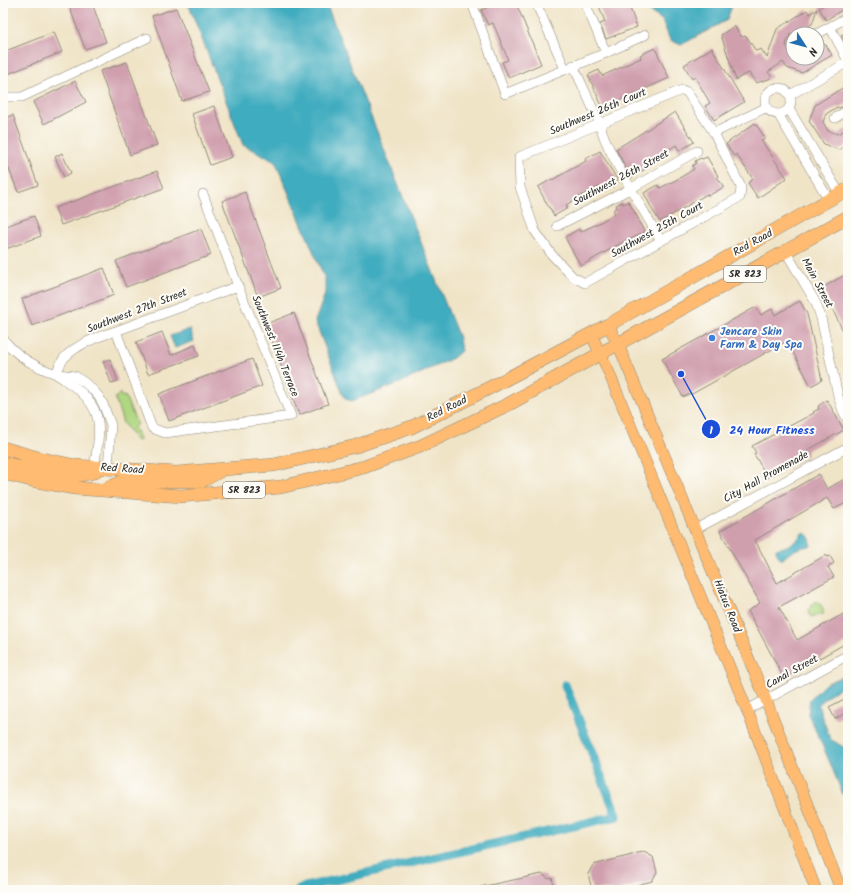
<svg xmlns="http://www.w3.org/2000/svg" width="851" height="893" font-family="Kalam,sans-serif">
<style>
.green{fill:#b0d781;stroke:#6e8156}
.water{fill:#40acbf;stroke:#366c75}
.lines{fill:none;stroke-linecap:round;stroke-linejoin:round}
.canal{stroke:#40acbf;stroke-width:9}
.building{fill:#d09fae}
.minor-casing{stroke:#8e8879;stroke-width:10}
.major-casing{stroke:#8e8879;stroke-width:12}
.highway-casing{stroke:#8e8879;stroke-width:14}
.minor{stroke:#fff;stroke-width:9}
.major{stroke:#febb71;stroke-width:11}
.highway{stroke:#febb71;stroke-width:13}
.shop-dot{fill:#3f7fe0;stroke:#fdfcf7;stroke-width:1.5}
.labels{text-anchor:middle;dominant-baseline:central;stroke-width:4;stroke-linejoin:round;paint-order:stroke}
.shield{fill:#fdfcf7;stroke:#6a6a68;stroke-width:1}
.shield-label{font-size:10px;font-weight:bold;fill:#2b2b2b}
.street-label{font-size:11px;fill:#2b2b2b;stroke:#fdfcf7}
.shop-label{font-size:11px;font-weight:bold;fill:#366cbe;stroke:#fdfcf7;text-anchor:start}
.leader{fill:none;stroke:#1d4ed8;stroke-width:1.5}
.callout-dot{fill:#1d4ed8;stroke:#fdfcf7;stroke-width:1.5}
.mark-label{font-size:12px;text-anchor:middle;font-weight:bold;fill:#fff}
.callout-label{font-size:12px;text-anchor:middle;font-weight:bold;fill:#1d4ed8;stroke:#fdfcf7;stroke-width:4;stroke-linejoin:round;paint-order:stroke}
</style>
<rect width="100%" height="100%" fill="#fdfcf7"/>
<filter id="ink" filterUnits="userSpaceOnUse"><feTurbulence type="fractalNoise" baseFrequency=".025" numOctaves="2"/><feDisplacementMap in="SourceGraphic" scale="8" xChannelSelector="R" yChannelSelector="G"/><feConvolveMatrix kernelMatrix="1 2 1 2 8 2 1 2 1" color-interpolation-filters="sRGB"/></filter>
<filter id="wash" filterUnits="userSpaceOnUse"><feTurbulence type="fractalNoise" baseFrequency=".012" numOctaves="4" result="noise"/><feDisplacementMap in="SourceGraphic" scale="16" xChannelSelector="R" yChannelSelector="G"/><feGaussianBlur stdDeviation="0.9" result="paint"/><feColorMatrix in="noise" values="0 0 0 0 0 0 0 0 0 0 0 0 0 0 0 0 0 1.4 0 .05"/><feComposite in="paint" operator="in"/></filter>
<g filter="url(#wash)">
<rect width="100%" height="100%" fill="#f0e4c7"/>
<path class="green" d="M120,393l2,4 3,-1 12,28 -3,3 6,13 -3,1 -14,-18 -8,-25z
M816,601c6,3 8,8 7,14h-6l-5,2 -2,-2 -2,-5z"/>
<path class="water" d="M188,3h138l133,335 2,13 -8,7 -53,25 -48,18 -6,-2 -4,-7 -27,-71 10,-27v-15l-50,-118 -32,-16z
M642,3h91l-6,17 -46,25 -11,-5 -8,-20 -18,-12z
M190,329l4,12 -19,7 -5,-12z
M803,532c6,3 8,7 8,14 -12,1 -21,5 -29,14l-5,-6 -1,-5c12,-2 21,-7 27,-17z
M847,675l1,3v7l-17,8 -13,12 12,34 17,10h1v58l-23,-56 -17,-37 2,-15 15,-15z"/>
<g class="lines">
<path class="canal" d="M299,890l6,-3 312,-71 -52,-131"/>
</g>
<g id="blocks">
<path class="building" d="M68,3h24l14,39 -21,7z
M499,3h17l25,61 -32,14 -7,-16 6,-2 -7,-18 -8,-19 -5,2 -7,-15z
M598,3h30l9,24 -31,12 -6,-15 5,-2z
M827,3h21v3l-22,14 -7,-12z
M176,8l33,84 -27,9 -30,-85z
M817,9l-5,15 -16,10h-3v1l-3,-1 -4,11 7,11v2h24v-11l5,-3 4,1 6,10 -30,18 -15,-5 -4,-6 -15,10 4,5 -3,2 -13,4 -7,-10 -7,3 -6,4 -15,-45 13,-9 8,11 4,-1 10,15 5,-2 6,9 10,-29 30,-19 3,4z
M848,31v17l-7,-13z
M54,32l8,20 -59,24v-24z
M655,48l14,30 -66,30 -15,-33 11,-5 3,6 39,-18 -1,-3z
M712,48l32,54 -30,18 -9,-14 5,-3 -15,-26 -3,2 -8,-14z
M127,62l30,83 -27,10 -30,-84z
M75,81l11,21 -42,22 -11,-22z
M844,87l4,6v10l-9,5 -2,-1 -11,7 -3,8 5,9 10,3 10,-6v16l-9,6 -15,-6 -15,-23 6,-16z
M214,106l18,51 -22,8 -18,-51z
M675,112l19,30 -15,9 -3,-6 -33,21 2,3 -14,9 -15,-29z
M13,115l25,70 -20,7 -15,-38v-36z
M755,123l10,15 -4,2 26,38 -29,20 -10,-15 5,-4 -17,-25 -2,2 -8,-12z
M600,151l18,30 -5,3 1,2 -6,3 -2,-2 -3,2 -2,-3 -17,8 -18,11 2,3 -14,8 -4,-8h-1l-11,-21 14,-8v1l34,-19 -1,-2z
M62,153l9,20 -7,4 -9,-20z
M707,157l11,19 -1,1 7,10 -16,9 -1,-2 -47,28 -7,-11 -9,-18 14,-8 2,3 18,-9 16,-10 -2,-3 4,-3 -1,-2 6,-3 1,1z
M157,171l7,17 -103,37 -6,-17z
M245,192l36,96 -23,9 -36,-96z
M628,201l11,19 -1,1 7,11 -16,8 -1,-1 -47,27 -12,-21 -4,-8 14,-8 1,3 19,-9 16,-10 -2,-3 4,-3 -1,-2 6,-3 1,2z
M34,216l7,20 -38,14v-23z
M201,229l10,26 -85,32 -10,-26z
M104,268l10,27 -82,31 -10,-27z
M848,273v68l-26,-53z
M800,301l7,13 15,66 -11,6 -24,-45 -95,53 -1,-1 -8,4 -21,-38 94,-52 5,8 11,-6 3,6z
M294,313l34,91 -29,11 -33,-91z
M162,332l9,23 24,-10 4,11 -51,18 -12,-32z
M110,359l8,22 -7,2 -8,-22z
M252,359l10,27 -93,35 -10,-27z
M827,400l17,30 -36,20 -2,6 -38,22 -14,-24 2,-1 -4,-7 62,-33 -1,-1 6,-3 -1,-3z
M819,474l8,15 21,-12v25l-14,7 -7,-11 -72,42 22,43 49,-28 1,2 3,-1 4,7 -6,4 6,10 -55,30 18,33 48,-27 3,4v25l-64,36 -36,-67 12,-8 -40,-72z
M848,697v15l-13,7 -6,-12z
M644,852l9,5 4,15 -5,9 -30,8v1h-30l-4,-16 5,-9 39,-10v-1z
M542,874l7,5 3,-1 3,12h-75v-3z"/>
</g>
</g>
<g filter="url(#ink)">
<use href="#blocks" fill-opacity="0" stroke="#8e8879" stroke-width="1"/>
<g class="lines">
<g class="minor-casing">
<path id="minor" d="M472,3l33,91 101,-41 39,-18
M536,3l29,66
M585,3l21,50
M830,27l18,34
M817,34l31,-17
M573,65l27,59c3,15 11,28 18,42 14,26 29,50 43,75
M765 101a13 13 0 1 1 26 0a13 13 0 1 1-26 0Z
M682,90l5,2 27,41 27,54 -1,10 -155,86 -12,-6 -21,-22 -17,-24 -15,-44 -1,-30z
M790,95l58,-33
M3,97h19l125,-59
M789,109l51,85
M778,114l51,86
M835,118l13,-8
M714,133l53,-26
M557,226l73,-37 67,-38
M786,252l30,51 5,15 17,78 5,15 5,9
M116,331l36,97 13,5 126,-17 -53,-130 -35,-92
M3,339c9,11 21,21 34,27 5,3 11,5 17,7 6,3 12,8 18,12 34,24 28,46 22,83
M56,374c2,-5 5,-13 9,-17 14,-14 33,-20 51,-26l122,-45
M57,374l18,2 10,7 8,7 6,7 4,7 8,21 -3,43
M696,529l152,-82
M747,710l101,-55"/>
</g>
<g class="major-casing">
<path id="major" d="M608,325l10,19 148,356 75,190
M591,334l16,34 140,342 69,180"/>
</g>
<g class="highway-casing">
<path id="highway" d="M3,448l35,10 38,8 100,7 98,-8 82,-19 56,-19 83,-42 113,-60 240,-136
M3,463l68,14 24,-5
M3,473l28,7 43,8 107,8 100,-9 83,-20 57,-21 88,-42 339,-187
M104,490l20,-9h78l18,-10"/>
</g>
<use href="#minor" class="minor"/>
<use href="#major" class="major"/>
<use href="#highway" class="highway"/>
</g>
</g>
<circle class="shop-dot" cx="712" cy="338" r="4"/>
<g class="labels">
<g class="shield">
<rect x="724" y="266" width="42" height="16" rx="3"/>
<rect x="223" y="482" width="42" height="16" rx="3"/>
</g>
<g class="shield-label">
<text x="745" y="274">SR 823</text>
<text x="244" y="490">SR 823</text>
</g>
<g class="street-label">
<text transform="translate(598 112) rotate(-23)">Southwest 26th Court</text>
<text transform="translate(621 178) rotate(-28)">Southwest 26th Street</text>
<text transform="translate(657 230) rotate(-29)">Southwest 25th Court</text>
<text transform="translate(753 243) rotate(-29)">Red Road</text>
<text transform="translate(817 283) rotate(62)">Main Street</text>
<text transform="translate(137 311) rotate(-21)">Southwest 27th Street</text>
<text transform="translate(275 346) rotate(68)">Southwest 114h Terrace</text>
<text transform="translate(447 409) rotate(-27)">Red Road</text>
<text transform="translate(122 469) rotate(4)">Red Road</text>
<text transform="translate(766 477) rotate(-29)">City Hall Promenade</text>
<text transform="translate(727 606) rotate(68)">Hiatus Road</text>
<text transform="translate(792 672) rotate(-29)">Canal Street</text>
</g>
<g class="shop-label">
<text x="720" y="332">Jencare Skin<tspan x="720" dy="13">Farm &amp; Day Spa</tspan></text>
</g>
</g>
<path class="leader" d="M681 374L711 429"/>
<g class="callout-dot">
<circle cx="681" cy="374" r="4"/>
<circle cx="711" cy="429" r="10"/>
</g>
<g class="mark-label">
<text x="711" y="434">1</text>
</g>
<g class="callout-label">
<text x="772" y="434">24 Hour Fitness</text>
</g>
<rect width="851" height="893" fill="none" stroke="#fdfcf7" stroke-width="16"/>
<g transform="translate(805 46) rotate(126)"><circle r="19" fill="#fdfcf7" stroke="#a9a8a5"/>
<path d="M0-3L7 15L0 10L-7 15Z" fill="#1f6fb2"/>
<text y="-6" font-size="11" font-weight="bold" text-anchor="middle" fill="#2b2b2b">N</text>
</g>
</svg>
